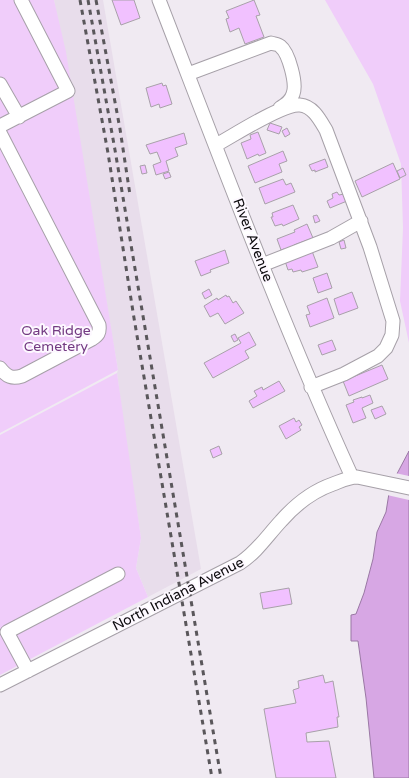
<svg xmlns="http://www.w3.org/2000/svg" width="409" height="778" font-family="'Varela Round',sans-serif">
<style>
.built{fill:#e8ddeb}
.green{fill:#f0cdfa}
.water{fill:#d7a7e4;stroke:#9a78a4}
.pier{fill:#f0eaf2}
.building{fill:#f1c1ff;stroke:#a8a1a9}
.lines{fill:none;stroke-linecap:round;stroke-linejoin:round}
.minor-casing{stroke:#a6a0a8;stroke-width:15}
.minor{stroke:#fff;stroke-width:13}
.rail{stroke:#5a575b;stroke-width:3;stroke-dasharray:5 5;stroke-linecap:butt}
.labels{text-anchor:middle;dominant-baseline:central;stroke-width:4;stroke-linejoin:round;paint-order:stroke}
.street-label{font-size:14px;fill:#0c0a0d;stroke:#fdf8ff}
.park-label{font-size:14px;fill:#733a82;stroke:#fdf8ff}
</style>
<rect width="100%" height="100%" fill="#f0eaf2"/>
<path class="built" d="M54,0h49l98,569 -53,28 -12,-29 5,-30 -14,-88 -10,-77 1,-3z"/>
<path class="green" d="M0,0h54l12,52 52,318 -118,63z
M325,0h84v343l-9,-42 3,-73 -2,-64 -28,-80z
M117,373l24,165 -5,30 12,29 -148,78v-240z"/>
<path class="water" d="M409,451v327h-35l-8,-80 -8,-57h-7v-26l5,-1 8,-21 9,-34 4,-27 9,-20 4,-25z"/>
<path class="pier" d="M395,473l14,3v24l-22,-5 1,-8z"/>
<path class="building" d="M112,0h22l6,18 -19,7z
M254,0l6,15 -4,1 8,21 -19,7 -6,-16 -9,4 -4,-13 3,-1 -3,-7z
M162,83l1,3 3,-1 6,19 -12,4 -1,-4 -8,3 -5,-19z
M270,123l12,4 -3,7 -12,-4z
M287,128l3,6 -5,3 -3,-6z
M258,132l8,21 -7,3 -1,-2 -11,5 -6,-16 10,-4 -1,-4z
M184,133l3,11 -12,4 3,8 -12,5 3,10 -13,4 -3,-10 8,-3 -4,-10 -7,2 -4,-9z
M283,151l4,10 -8,3 3,8 -27,11 -7,-17z
M325,159l3,8 -13,5v-2l-3,1 -3,-6z
M393,163l7,16 -38,18 -7,-16z
M145,165l2,8 -5,1 -2,-8z
M403,168l3,7 -6,3 -3,-7z
M169,172l2,5 -6,2 -2,-5z
M283,179l3,6 5,-2 4,9 -30,12 -6,-16z
M337,192l2,3 5,-1 3,7 -17,7 -3,-7 6,-3 -1,-4z
M293,205l6,14 -16,7 -1,-2 -7,2 -4,-9h2l-1,-4z
M317,215l3,6 -5,2 -2,-7z
M307,224l6,14 -19,7 1,2 -10,4 -1,-2 -3,1 -4,-11 18,-7 -1,-2z
M344,240l2,8 -5,1 -2,-7z
M225,250l4,13 -19,7 1,2 -10,4 -6,-15z
M312,251l6,16 -16,5 -1,-2 -8,2 -1,-3 -4,1 -3,-9z
M327,273l5,15 -14,5 -5,-15z
M209,289l3,6 -7,4 -3,-6z
M352,292l6,16 -19,7 -5,-16z
M226,295l1,2 2,-1 4,7 3,-2 8,12 -19,11 -7,-11 -8,4 -6,-11 13,-8 1,2z
M327,298l7,20 -24,9 -4,-12 4,-1 -3,-8z
M249,332l7,13 -11,6 4,7 -36,20 -9,-15 37,-20 -3,-5z
M235,334l3,6 -4,2 -3,-6z
M332,340l4,10 -14,5 -4,-10z
M382,365l6,14 -39,17 -6,-15z
M279,381l6,10 -32,17 -4,-7 8,-5 -3,-5 8,-4 1,3z
M370,395l3,8 -11,5 4,10 -13,5 -7,-18 8,-3 -1,-2 9,-3v1z
M382,406l4,8 -11,5 -4,-9z
M294,418l2,4 3,-2 3,5 -3,2 2,3 -15,9 -7,-13z
M219,446l3,8 -9,4 -3,-8z
M289,588l3,16 -29,5 -3,-16z
M323,675l2,8 8,-2 6,36h-2l1,10 -32,6 1,9 22,-1 7,37h-60l-12,-69 32,-6 -3,-13 6,-2 -1,-7z"/>
<g class="lines">
<g class="minor-casing">
<path id="minor" d="M159,0c62,160 122,321 193,477
M188,74l83,-31c3,1 7,1 9,3 9,7 17,38 13,48 -2,7 -7,10 -13,14
M0,84l19,33
M0,126l68,-35 -47,-91
M0,133l99,192c1,8 -1,10 -7,14l-70,37c-10,3 -15,1 -22,-8
M216,145c17,-9 67,-42 84,-40 13,1 20,15 26,25l44,117 23,74 -1,14 -6,13 -8,8 -34,18 -33,13
M262,265l69,-27 30,-17
M28,671l-21,-39 111,-58
M0,685l240,-122c17,-11 27,-27 41,-42 14,-16 32,-30 52,-37 8,-3 16,-7 24,-7l52,11"/>
</g>
<use href="#minor" class="minor"/>
<path class="rail" d="M80,0l28,153 26,165 78,460
M88,0l27,150 106,628
M96,0l24,129 10,66"/>
</g>
<g class="labels">
<g class="street-label">
<text transform="translate(253 240) rotate(69)">River Avenue</text>
<text transform="translate(178 594) rotate(-27)">North Indiana Avenue</text>
</g>
<g class="park-label">
<text x="56" y="330">Oak Ridge<tspan x="56" dy="16">Cemetery</tspan></text>
</g>
</g>
</svg>
